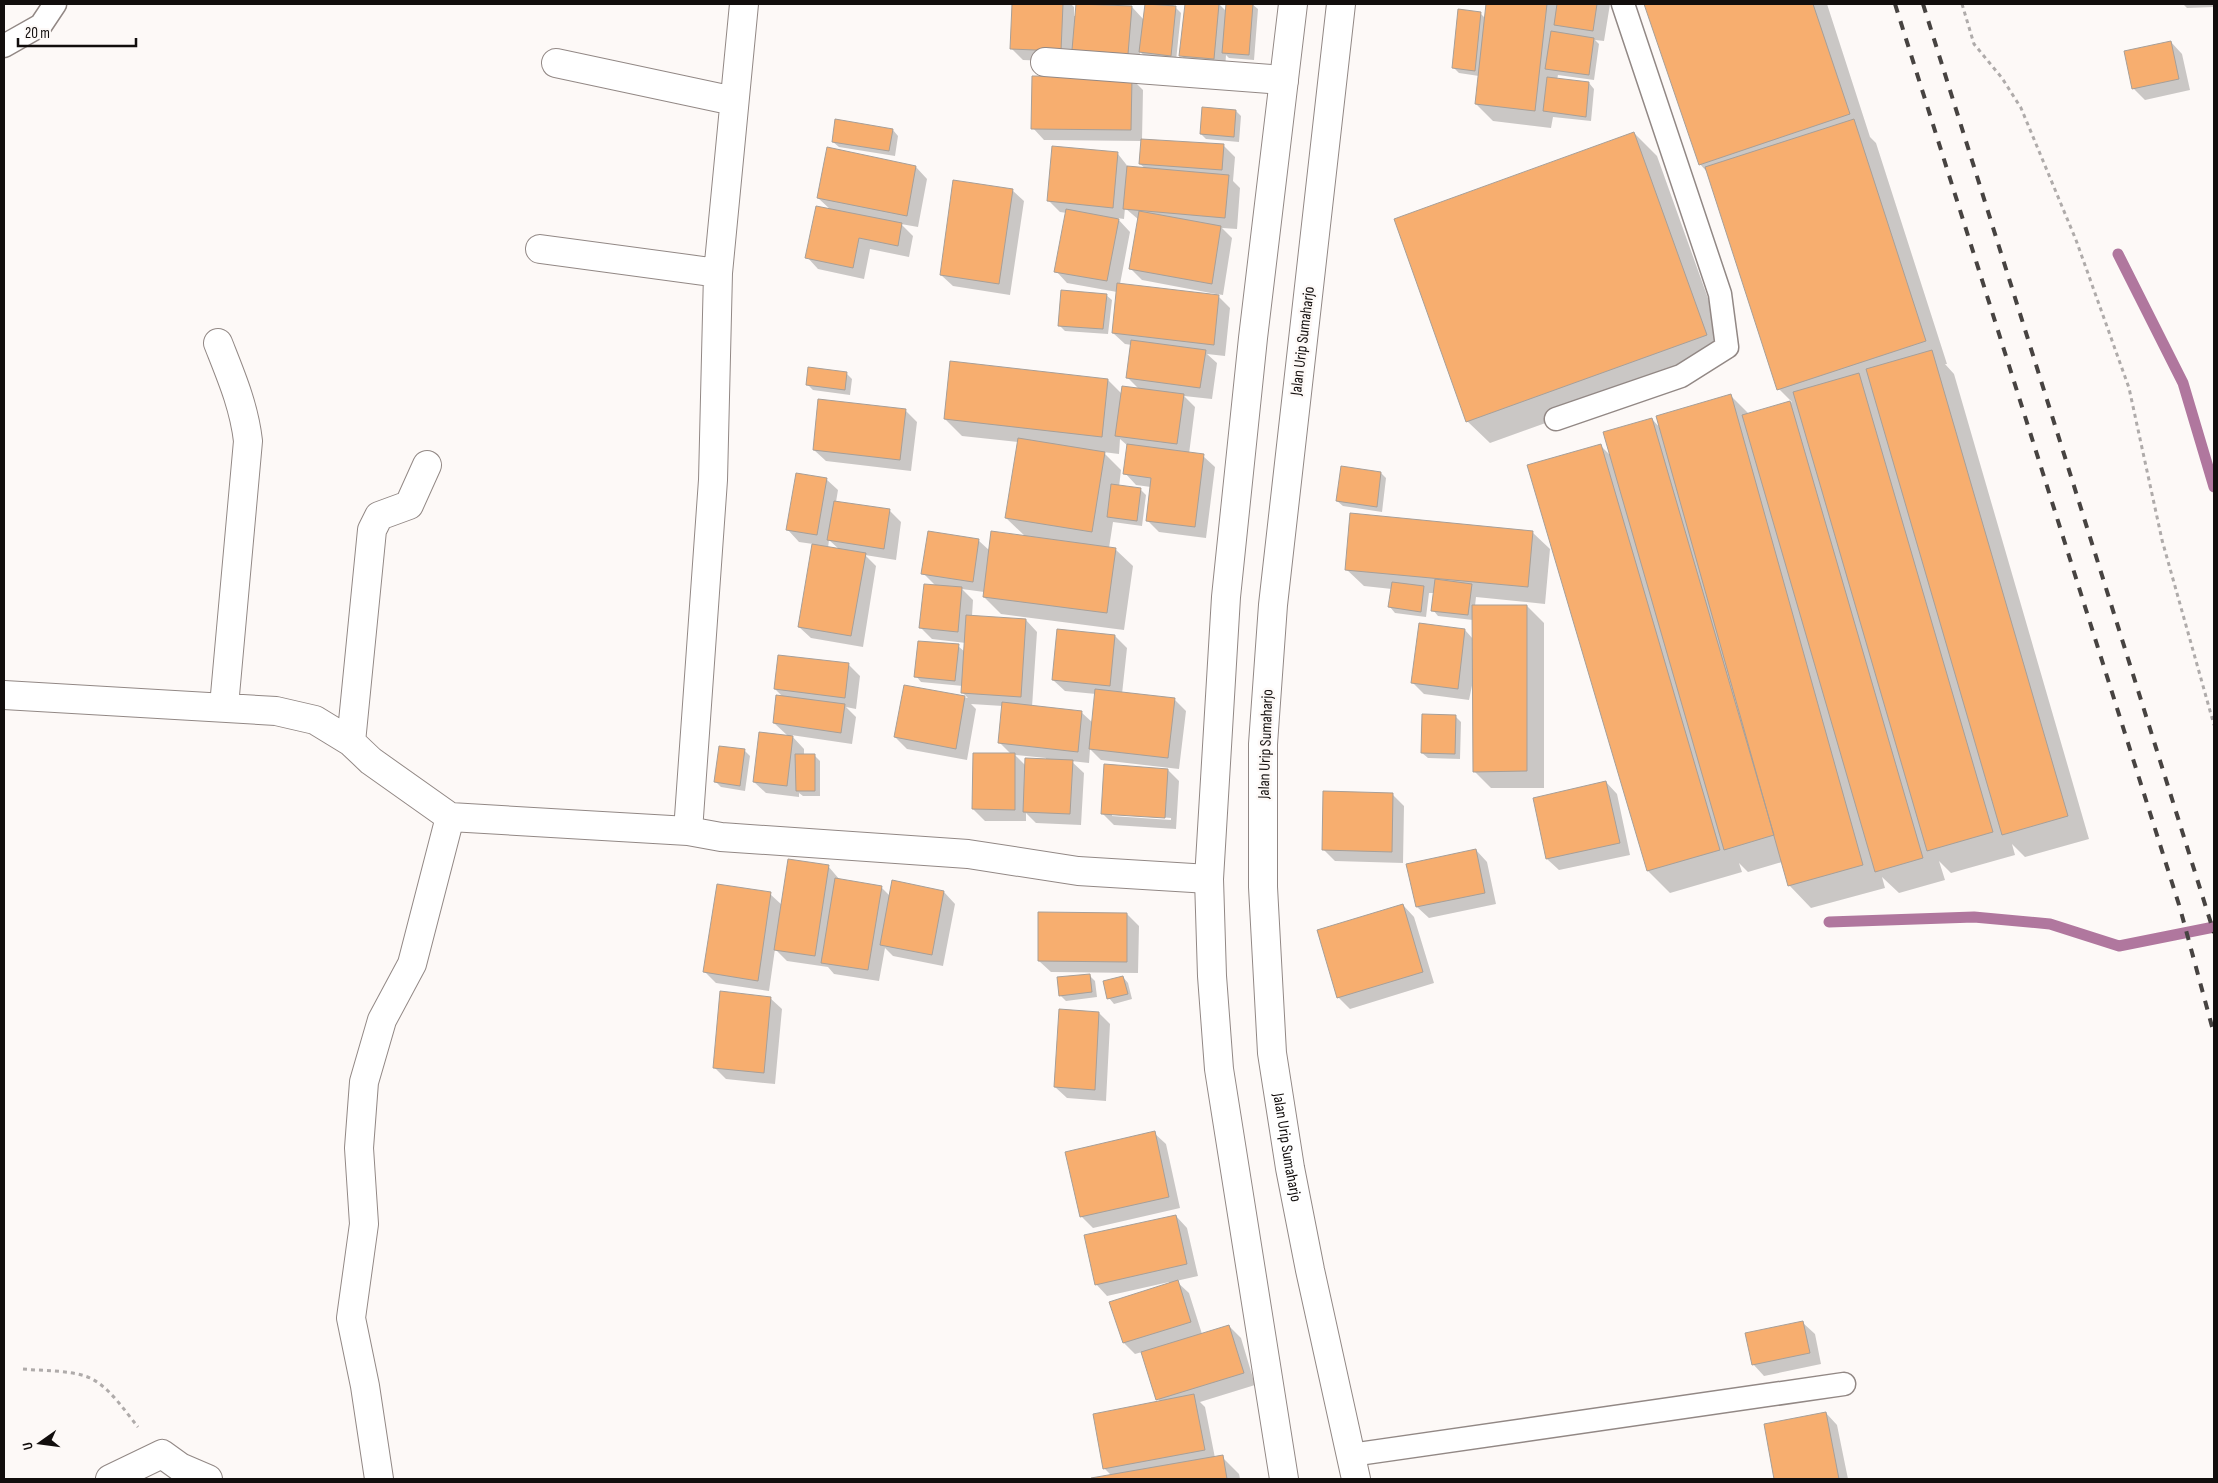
<svg xmlns="http://www.w3.org/2000/svg" width="2218" height="1483" font-family="'Sofia Sans Condensed',sans-serif">
<style>
.shadow{fill:#0003;fill-rule:evenodd}
.lines{fill:none;stroke-linecap:round;stroke-linejoin:round}
.stream{stroke:#b0779e;stroke-width:11}
.building{fill:#f7ae6f;stroke:#a79f98}
.lane-casing{stroke:#928885;stroke-width:25}
.street-casing{stroke:#928885;stroke-width:30}
.highway-casing{stroke:#928885;stroke-width:30}
.path{stroke:#afabaa;stroke-width:3;stroke-dasharray:4 4;stroke-linecap:butt}
.lane{stroke:#fff;stroke-width:22}
.street{stroke:#fff;stroke-width:28}
.highway{stroke:#fff;stroke-width:28}
.rail{stroke:#474341;stroke-width:4;stroke-dasharray:9 9;stroke-linecap:butt}
.labels{text-anchor:middle;dominant-baseline:central;stroke-width:5;stroke-linejoin:round;paint-order:stroke}
.street-label{font-size:16px;fill:#120e0d;stroke:#fdf9f7}
</style>
<rect width="100%" height="100%" fill="#fdf9f7"/>
<path class="shadow" d="M1013,4h58l3,3v9h2l1,-12 55,3 12,13 2,-16h32l-5,1 8,8 -5,48 -30,-4 -6,-5 -1,13 -54,-4 -12,-12 -1,13 -49,-2 -12,-12z
M1186,4h33l7,7 1,-7h25l6,5 -4,51 -25,-2 -3,-3 -1,15 -33,-3 -11,-12z
M1488,4h122l-6,37 -9,-1 4,4 -5,36 -36,-5 -1,5 32,3 5,6 -3,32 -38,-4 -2,11 -58,-7 -17,-17 3,-28 -20,-3 -5,-5 26,-55 6,6z
M1646,4h181l43,133 6,6 71,221h-2l9,10 135,465 -64,18 -13,-13 3,11 -64,18 -12,-12 6,19 -46,13 -17,-16 3,11 -74,20 -22,-23 -7,-23 -34,10 -9,-9 3,9 -72,21 -22,-22 -48,-426 11,11 41,-37 9,10 70,-33 18,18 43,-12 -13,-13 -72,-217 -7,-8z
M2183,4h31v3l-27,1z
M2171,42l11,12 8,36 -45,10 -12,-12z
M1132,79l11,11 -1,50 81,5 12,12 -2,24 7,7 -3,41 -15,-1 10,10 -9,57 -7,-1 14,14 -5,48 -18,-2 10,9 -5,36 -28,-3 11,11 -6,47 14,2 12,11 -9,71 -47,-6 -12,-12 4,-33 -15,-2 -11,-12 3,-27 -8,-7 -1,15 -16,-2 18,18 -2,17 21,2 6,6 -4,31 -29,-4 -4,26 6,1 18,17 -9,64 -123,-16 -17,-17v-5l-22,-3 11,11 -1,16 54,4 11,12 -5,75 49,5 12,11 3,-29 -31,-3 -12,-11 5,-49 57,5 12,12 -5,46 52,5 12,12 -7,58 -78,-9 -11,-11 -1,14 -18,-2 13,12 -3,52 -45,-2 -10,-10v8h-41l-12,-12 38,-55 -11,-11 3,-37 -32,-2 5,5 -9,51 -60,-11 -12,-12 10,-51 63,12 -6,-6 1,-6 -42,-4 -5,-6 42,-30 7,6 1,-9 -34,-4 -12,-12 16,-41 -13,-13 55,-33 12,11 36,-14 -20,-19 12,-76 -56,-6 -17,-17 163,-39 14,14 17,-5 -11,-11 4,-33 -7,-1 -12,-11 4,-41 -50,-9 -11,-12 11,-58 -7,-1 -12,-12 70,-46 11,14 17,1 -6,-5 2,-23 -98,-1 -11,-12zM1125,208l14,12 -8,49 11,11 74,14v2l-96,-12 10,-52 -13,-14 7,1zM1015,755l31,3v2l-20,6z
M1236,111l5,5 -2,26 -33,-3 -5,-5z
M893,130l5,6 -3,20 -56,-9 -6,-5z
M1634,133l23,23 72,201 -239,86 -23,-22z
M828,148l88,19 11,12 -9,48 -17,-3 12,12 -4,21 -39,-8 -6,30 -46,-10 -11,-12 24,-47 -13,-12z
M1012,190l12,11 -14,94 -57,-9 -12,-11z
M1106,295l6,5 -4,34 -43,-3 -6,-6z
M846,373l6,6 -2,16 -37,-5 -6,-6z
M905,410l12,12 -6,49 -85,-10 -12,-11z
M1381,473l5,5 -4,34 -39,-6 -6,-5z
M826,479l12,11 -2,12 53,8 12,12 -5,38 -31,-5 11,11 -13,81 -52,-9 -12,-11 14,-83 -14,-2 -11,-12zM829,540l11,10 -12,-2z
M1532,532l18,17 -5,55 -69,-7 -1,9h52l17,17v165h-53l-17,-17v-95l-5,24 -45,-6 -11,-11 52,-53 8,9v-19l-35,-4 -5,-6 2,-17h-6l-3,24 -31,-4 -5,-6 2,-18 -28,-3 -18,-17z
M848,664l12,12 -4,33 -10,-2 10,10 -4,27 -61,-9 13,14v6h10l6,6v35h-17l-4,-3v4l-33,-4 -12,-11 34,-46 -14,-13 9,-26 -8,-8z
M1455,716l6,6 -1,37 -32,-1 -6,-5z
M744,750l6,6 -5,35 -24,-4 -5,-5z
M1168,770l11,11 -3,48 -62,-4 -12,-12zM1112,813l59,5v2l-59,-4z
M1606,782l11,12 13,61 -71,15 -12,-11 -13,-60z
M1393,795l11,11 -1,57 -68,-2 -12,-12z
M1476,850l11,12 9,42 -67,14 -12,-11z
M828,866l12,14 41,7 9,9 3,-14 51,10 11,12 -12,62 -50,-10 -8,-8 -6,33 -45,-7 -6,-7 -41,-6 -12,-12 -6,42 -53,-8 -12,-12 66,-77 12,11z
M1403,905l11,12 20,66 -84,26 -12,-12z
M1127,914l12,12 -1,47 -87,-1 -12,-11z
M1089,975l6,6 2,16 -31,4 -6,-6z
M1123,977l5,6 4,16 -18,5 -5,-6z
M770,998l12,11 -7,75 -49,-5 -12,-12z
M1099,1013l11,11 -4,77 -39,-3 -12,-11z
M1154,1133l12,11 14,64 -87,20 -12,-12z
M1176,1216l11,12 11,48 -22,5 13,12 13,41 27,-8 12,12 14,47 -55,17 5,5 10,51 7,-1 17,17 1,5h-148l19,-4 -7,-7 56,-66 -18,-50 -7,2 -11,-11 45,-59v-2l-62,14 -11,-12z
M1803,1323l12,11 6,30 -57,12 -11,-12z
M1826,1413l11,12 11,54h-73l-10,-54z"/>
<g class="lines">
<path class="stream" d="M2118,254l65,129 31,104
M1829,922l145,-5 76,7 69,22 95,-19"/>
</g>
<path class="building" d="M1012,4h51l-2,47 -51,-2z
M1076,4l56,2 -4,48 -56,-4z
M1145,4l31,2 -5,50 -32,-4z
M1185,4h34l-5,55 -35,-3z
M1226,4h27l-4,51 -27,-2z
M1486,4h61l-12,107 -60,-7z
M1557,4h40l-4,27 -39,-6z
M1644,4h169l37,110 -151,51z
M1458,9l23,3 -6,59 -23,-3z
M1551,31l43,7 -5,37 -44,-6z
M2171,41l8,38 -47,10 -8,-38z
M1032,76l100,1 -1,53 -100,-1z
M1547,77l42,5 -3,35 -43,-6z
M1202,107l34,3 -2,27 -34,-3z
M835,119l58,10 -4,22 -57,-9z
M1854,119l72,222 -149,49 -72,-223z
M1634,132l73,203 -241,87 -72,-203z
M1141,139l83,5 -2,26 -83,-6z
M1052,146l66,6 -5,56 -66,-7z
M827,147l89,19 -9,50 -90,-18z
M1127,166l102,9 -4,43 -102,-9z
M953,180l60,9 -14,95 -59,-9z
M816,206l86,17 -4,23 -39,-8 -6,30 -48,-10z
M1066,209l53,10 -12,62 -53,-9z
M1139,211l82,15 -9,58 -83,-15z
M1117,283l102,12 -5,50 -102,-12z
M1061,290l46,4 -4,35 -45,-3z
M1131,340l75,10 -6,38 -74,-10z
M1932,350l136,466 -66,19 -136,-466z
M950,361l158,18 -6,58 -158,-18z
M808,367l39,5 -2,18 -39,-5z
M1859,373l134,459 -66,19 -134,-459z
M1122,386l62,8 -7,50 -62,-8z
M1731,394l132,471 -75,21 -132,-470z
M818,399l88,10 -6,51 -87,-10z
M1790,401l133,457 -48,14 -133,-457z
M1652,418l122,417 -50,15 -121,-418z
M1018,438l87,14 -13,80 -87,-14z
M1127,444l77,10 -9,73 -49,-6 5,-43 -28,-4z
M1601,444l119,406 -73,21 -120,-406z
M1341,466l40,6 -4,35 -41,-6z
M796,473l31,5 -10,57 -31,-5z
M1111,484l30,4 -4,33 -30,-4z
M834,501l56,8 -6,40 -57,-9z
M1350,513l183,18 -5,56 -183,-17z
M928,531l51,8 -6,43 -52,-8z
M991,531l125,17 -9,65 -124,-16z
M812,544l54,9 -15,83 -53,-9z
M1435,579l37,5 -4,31 -37,-4z
M1392,582l32,4 -3,26 -33,-5z
M924,584l38,3 -4,45 -39,-4z
M1472,605h55v166l-54,1z
M966,615l60,4 -5,78 -60,-4z
M1419,623l46,6 -7,60 -47,-6z
M1057,629l58,6 -5,51 -58,-6z
M918,641l41,3 -4,37 -41,-4z
M778,655l71,8 -4,35 -71,-9z
M904,685l61,11 -9,53 -62,-12z
M1095,689l80,9 -7,60 -79,-9z
M776,695l69,9 -4,29 -68,-10z
M1002,702l80,9 -4,41 -80,-9z
M1422,714l34,1 -1,39 -34,-1z
M759,732l34,4 -6,50 -34,-4z
M719,746l26,3 -5,37 -26,-4z
M973,753h42v57l-43,-1z
M795,754h20v37h-19z
M1025,758l48,2 -3,54 -47,-2z
M1104,764l64,5 -3,49 -64,-4z
M1606,781l14,62 -74,16 -13,-61z
M1323,791l70,2 -1,59 -70,-2z
M1476,849l9,44 -69,14 -10,-43z
M788,859l41,6 -14,91 -41,-6z
M835,878l47,8 -14,84 -47,-7z
M892,880l52,11 -12,64 -52,-10z
M717,884l54,8 -13,89 -55,-9z
M1403,904l20,68 -86,26 -20,-68z
M1038,912l89,1v49l-89,-1z
M1090,974l2,18 -33,4 -2,-19z
M1123,976l5,18 -21,5 -4,-18z
M720,991l51,6 -7,76 -51,-5z
M1059,1009l40,3 -4,78 -41,-3z
M1155,1131l14,66 -89,20 -15,-65z
M1176,1215l11,49 -92,21 -11,-50z
M1178,1280l13,42 -68,21 -14,-41z
M1803,1321l7,32 -58,12 -7,-32z
M1229,1325l15,48 -88,27 -15,-48z
M1194,1394l11,56 -102,19 -10,-55z
M1826,1412l13,67h-65l-10,-55z
M1223,1455l4,24h-136v-1z"/>
<g class="lines">
<g class="lane-casing">
<path id="lane" d="M4,46l37,-21 14,-21
M1556,419l125,-43 46,-29 -7,-53 -97,-290
M1351,1455l493,-71"/>
</g>
<g class="street-casing">
<path id="street" d="M1045,62l239,18
M556,63l178,38
M540,249l178,24
M218,343c13,33 26,63 30,98l-24,265
M4,695l272,16 39,9 36,22 20,19 79,56 238,14 33,6 247,17 110,17 131,8
M351,742l21,-212 7,-14 30,-11 18,-40
M688,831l25,-351 5,-207 26,-269
M110,1479l52,-25 18,13 28,12
M379,1479l-14,-93 -14,-68 13,-94 -5,-76 5,-66 18,-62 30,-56 38,-147"/>
</g>
<g class="highway-casing">
<g id="highway">
<path id="s1" d="M1341,4l-68,601 -10,139v143l9,166 18,115 20,102 46,209"/>
<path d="M1284,1479l-65,-410 -7,-93 -3,-97 17,-282 27,-259 40,-334"/>
</g>
</g>
<path class="path" d="M1962,4l12,40 28,34 19,30 55,132 53,148 33,152 52,185
M23,1369c21,2 43,1 62,7 22,7 39,34 53,51"/>
<use href="#lane" class="lane"/>
<use href="#street" class="street"/>
<use href="#highway" class="highway"/>
<path class="rail" d="M1895,4l285,904 34,126
M1923,4l291,929"/>
</g>
<g class="labels">
<g class="street-label">
<text transform="translate(1303 341) rotate(-83)">Jalan Urip Sumaharjo</text>
<text transform="translate(1266 744) rotate(-88)">Jalan Urip Sumaharjo</text>
<text stroke="none"><textPath href="#s1" startOffset="1149">Jalan Urip Sumaharjo</textPath></text>
</g>
</g>
<rect width="2218" height="1483" fill="none" stroke="#120e0d" stroke-width="10"/>
<g transform="translate(40 1443) rotate(256)" stroke="#fdf9f7" stroke-width="4" paint-order="stroke">
<path d="M0-4L9 19L0 12L-9 19Z" fill="#120e0d"/>
<text y="-8" font-size="14" font-weight="bold" text-anchor="middle" fill="#120e0d">U</text>
</g>
<path d="M18 38v8h118v-8" fill="none" stroke="#120e0d" stroke-width="2.5"/>
<text x="25" y="38" font-size="15" fill="#120e0d" stroke="#fdf9f7" stroke-width="4" paint-order="stroke">20 m</text>
</svg>
